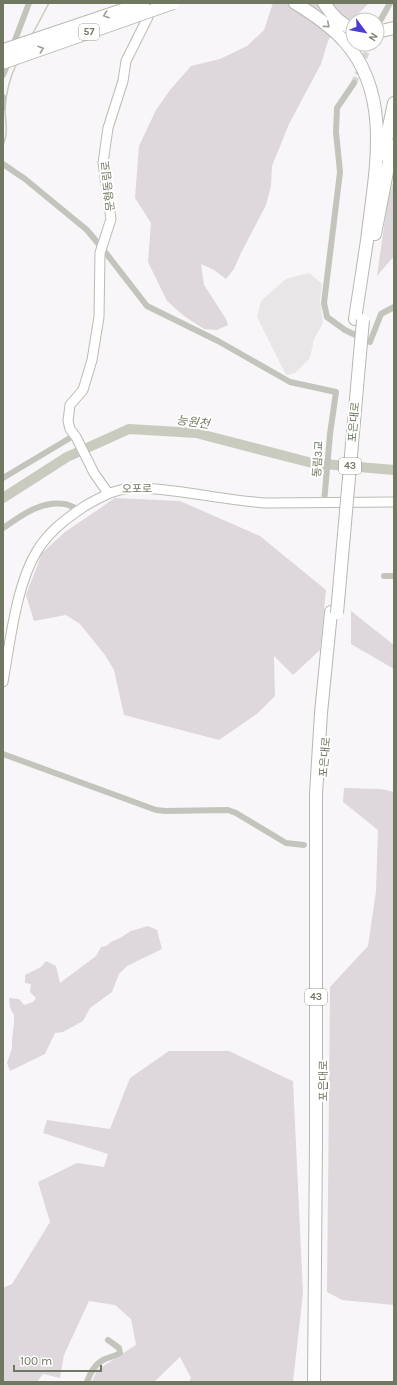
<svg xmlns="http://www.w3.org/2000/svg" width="397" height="1385" font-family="Karla,'Noto Sans KR',sans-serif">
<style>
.built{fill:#e8e6e6}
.green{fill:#ded7dc}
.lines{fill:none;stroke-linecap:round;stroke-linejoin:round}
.stream{stroke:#c9cbbe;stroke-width:1.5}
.river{stroke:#c9cbbe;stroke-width:10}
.street-tunnel{stroke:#d6d6d2;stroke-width:6;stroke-dasharray:6 3;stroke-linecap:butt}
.secondary-casing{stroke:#b9bcb2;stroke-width:11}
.highway-casing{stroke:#b6b9b1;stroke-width:14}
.street{stroke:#c3c5bd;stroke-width:6}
.secondary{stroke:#fff;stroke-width:9}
.highway{stroke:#fff;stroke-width:12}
.highway-bridge-casing{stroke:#b6b9b1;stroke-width:14;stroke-linecap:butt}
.highway-bridge{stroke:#fff;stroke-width:12}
.oneway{stroke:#9ca090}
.labels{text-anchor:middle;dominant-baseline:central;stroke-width:4;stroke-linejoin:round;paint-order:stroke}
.shield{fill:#fff;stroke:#9ca090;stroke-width:1}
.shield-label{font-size:10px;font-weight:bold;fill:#717861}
.street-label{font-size:11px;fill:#717861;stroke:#fff}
.water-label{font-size:12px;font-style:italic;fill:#757860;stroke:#fff}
</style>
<rect width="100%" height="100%" fill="#f8f6f8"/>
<path class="built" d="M309,273l13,11 -2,17 3,22 -9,16 -4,19 -15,15 -9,2 -29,-58 4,-16 25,-22z"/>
<path class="green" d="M273,3h96l-12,12 -20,11 -9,15 -7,23 -32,60 -17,42 -1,20 -5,19 -25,48 -7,16 -8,10 -12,-9 -13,-6 3,21 22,34 2,6 -11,5 -13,-1 -20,-13 -17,-15 -19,-39 3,-39 -16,-25 4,-52 17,-36 14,-20 21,-24 29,-7 27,-13 17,-16z
M394,180v76l-17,20 11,-78z
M115,498l65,3 80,35 66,54 -6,60 -27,25 -19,-19 1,40 -17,17 -39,27 -95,-25 -10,-45 -9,-15 -25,-31 -14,-9 -32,6 -8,-26 16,-42 23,-21z
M351,611l43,34v24l-43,-25z
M344,788l37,1 13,3v513l-52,-5 -15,-8 3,-305 38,-41 8,-55 2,-61 -35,-28z
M148,926l9,4 5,19 -35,17 -8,8 -7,18 -22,16 -7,13 -20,11 -8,1 -10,21 -35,17 -3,-8 5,-15v-8l2,-17v-8l-4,-7 -1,-10 10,1 5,6 9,-3 3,-4 -6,-6 1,-8 -6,-1v-8l16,-8 5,-6 10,5 4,17 36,-27 5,-9 5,-1 5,-4 9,-4 11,-7z
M169,1051h60l59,28 5,2 10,212 -10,89h-104l2,-4 -11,-21 -26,25h-62l5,-12 39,-25 -5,-26 -16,-14 -26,-4 -25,54 -4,23 -17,-4 -6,8h-34v-94l9,-4 38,-62 -12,-40 39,-19 27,4 4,-13 -65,-21 4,-13 63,9 20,-51z"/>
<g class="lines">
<path class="stream" d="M32,35l17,-32
M3,144c6,-10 2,-24 2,-35 1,-16 5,-32 12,-46"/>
<path class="river" d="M3,498l64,-41 62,-28 67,4 116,30 82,7"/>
<path class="street-tunnel" d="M354,83l16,-39"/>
<g class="secondary-casing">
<path id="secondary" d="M108,493l-14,-20 -18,-36 -6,-8 -2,-8 2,-16 13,-15 9,-30 7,-43 1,-64 11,-34 -8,-56 5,-35 15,-47 3,-20 22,-44v-10
M3,682c7,-39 13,-97 34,-131 12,-20 30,-33 48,-45 19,-11 31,-18 54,-18 43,1 86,13 129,15l126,-1"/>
</g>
<g class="highway-casing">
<path id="highway" d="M295,3c18,11 36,23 50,39 49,55 29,134 22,199
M324,3c7,11 16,21 29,26
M377,32l17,-4
M383,155l11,-52
M375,234l17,-88
M355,319l13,-85
M314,1382l2,-240v-348l5,-81 10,-101"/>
</g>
<path class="street" d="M380,21l10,-18
M12,48l17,-45
M3,75l6,-14
M354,83l-17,25 -1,24 4,40 -16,131 3,14 18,13 25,12 11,-28 13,-7
M3,97v11
M3,164l22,15 62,51 15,18 45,58 71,35 72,41 46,10 -6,42 -6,69
M3,478l72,-43
M3,528c18,-12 38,-28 62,-24 5,1 10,4 14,6
M384,576h10
M3,754l153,56 9,1 63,-1 8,3 50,30 18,2
M87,1382c3,-9 9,-19 18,-23 5,-2 10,-3 15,-6l-1,-5 -11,-8"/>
<use href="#secondary" class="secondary"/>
<use href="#highway" class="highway"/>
<g class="highway-bridge-casing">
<path id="highway-bridge" d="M4,50l139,-47
M5,62l168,-59
M337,613l26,-293"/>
</g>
<use href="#highway-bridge" class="highway-bridge"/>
</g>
<defs><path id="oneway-chevron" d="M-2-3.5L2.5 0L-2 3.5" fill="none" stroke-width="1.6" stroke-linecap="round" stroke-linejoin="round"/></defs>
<g class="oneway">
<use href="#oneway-chevron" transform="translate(106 15) rotate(161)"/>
<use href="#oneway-chevron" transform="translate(327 25) rotate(40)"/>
<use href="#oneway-chevron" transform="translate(41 49) rotate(-19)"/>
</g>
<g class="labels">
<g class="shield">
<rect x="79" y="24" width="20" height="16" rx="3"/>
<rect x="339" y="458" width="22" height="16" rx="3"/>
<rect x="305" y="989" width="22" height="16" rx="3"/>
</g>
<g class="shield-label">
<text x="89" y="32">57</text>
<text x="350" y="466">43</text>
<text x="316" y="997">43</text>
</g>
<g class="street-label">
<text transform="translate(108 186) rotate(-96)">문형동림로</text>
<text transform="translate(354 422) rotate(-85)">포은대로</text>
<text transform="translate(318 459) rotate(-86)">동림3교</text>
<text transform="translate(137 489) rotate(-1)">오포로</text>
<text transform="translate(325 757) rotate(-85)">포은대로</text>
<text transform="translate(323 1081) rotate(-90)">포은대로</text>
</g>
<g class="water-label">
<text transform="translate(193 422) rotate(8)">능원천</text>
</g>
</g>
<rect width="397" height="1385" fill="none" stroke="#717861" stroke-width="8"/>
<g transform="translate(365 32) rotate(122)"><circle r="19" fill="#ffffff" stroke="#c6c9c0"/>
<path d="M0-3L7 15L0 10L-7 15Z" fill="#4b3cd2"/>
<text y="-6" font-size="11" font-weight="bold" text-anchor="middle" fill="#717861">N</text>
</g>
<path d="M14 1365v6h87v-6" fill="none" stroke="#717861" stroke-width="2"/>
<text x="20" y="1365" font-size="12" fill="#717861" stroke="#ffffff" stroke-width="3" paint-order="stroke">100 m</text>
</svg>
